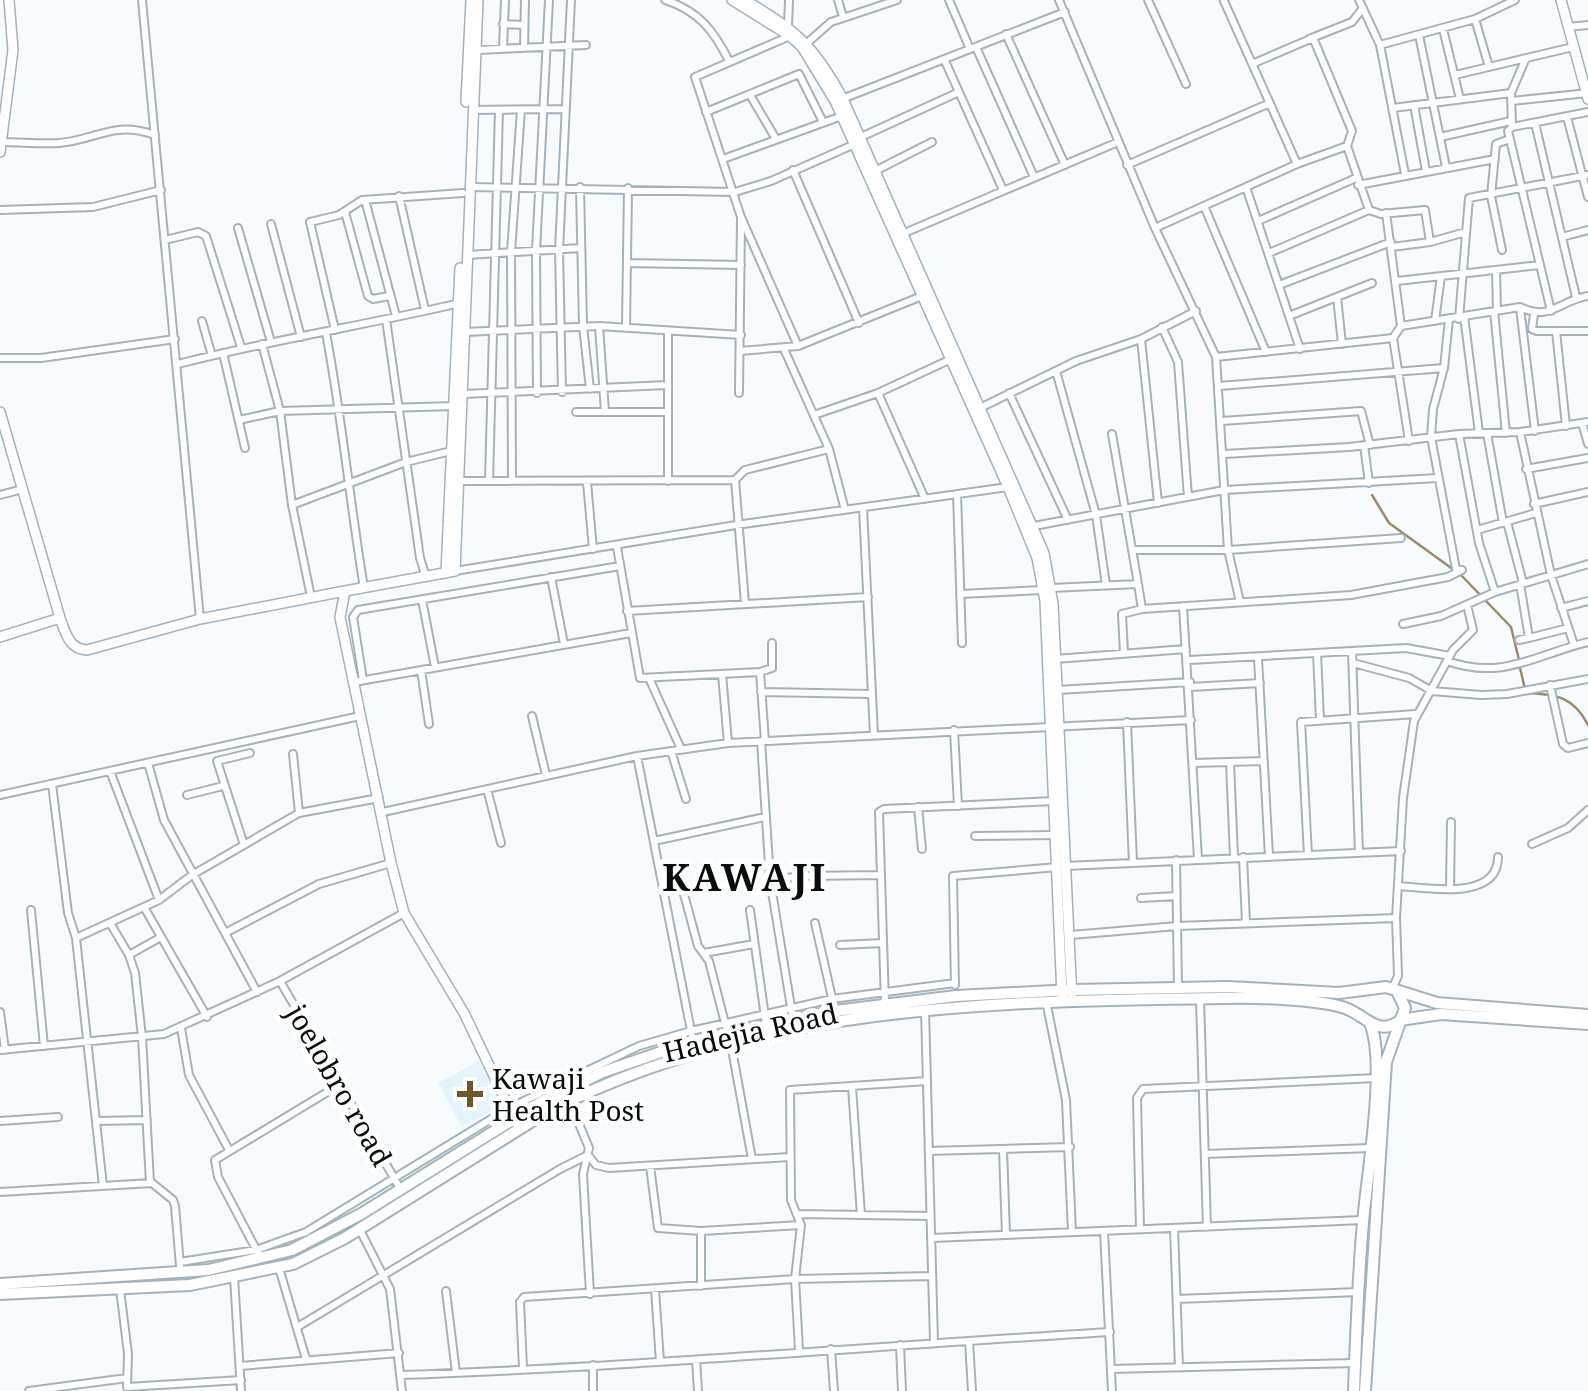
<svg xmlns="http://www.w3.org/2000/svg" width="1588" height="1391" font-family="'Noto Serif',serif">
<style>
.built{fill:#e4f3fc}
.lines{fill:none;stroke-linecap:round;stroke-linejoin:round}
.stream{stroke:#9b8b67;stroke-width:2.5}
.street-casing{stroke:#a3b3bd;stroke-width:10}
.secondary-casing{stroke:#a3b3bd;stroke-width:12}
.primary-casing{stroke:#a3b3bd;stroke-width:14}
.street{stroke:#fff;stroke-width:6}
.secondary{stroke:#fff;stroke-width:9}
.primary{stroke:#fff;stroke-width:10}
.poi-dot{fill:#6d5928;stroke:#fff;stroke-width:4}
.labels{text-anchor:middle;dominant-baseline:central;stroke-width:10;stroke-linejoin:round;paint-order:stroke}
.street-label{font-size:28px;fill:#070c0f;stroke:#fff}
.poi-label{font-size:28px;fill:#070c0f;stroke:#fff;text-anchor:start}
.district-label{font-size:38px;font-weight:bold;letter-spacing:2.5px;fill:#070c0f;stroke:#fff}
</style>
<rect width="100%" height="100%" fill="#f7fbfd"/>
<path class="built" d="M479,1061l24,44 -41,22 -24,-44z"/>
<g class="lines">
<path class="stream" d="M1372,495l17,28 65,47
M1461,575l50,52 8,33
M1520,668l6,25c30,1 48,4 62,32"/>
<g class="street-casing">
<path id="street" d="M142,0l58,619
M665,0c34,11 49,31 64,61
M838,0l5,17
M949,0l21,49
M1059,0l96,228 61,129 12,193 12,52
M1148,0l38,84
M1359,0l21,45 25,129
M1224,1l73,163
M1475,19l14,48
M503,24l21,1
M788,26l1,-26
M1568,27l20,-2
M1443,29l17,70
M1006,34l59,131
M1419,35l27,132
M790,36l-95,41 46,140 57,129
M1309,39l43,-17 11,-14
M807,43l24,-21 66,-22
M1380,45l95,-26 40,-19
M976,47l58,130
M503,48l2,-48
M524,48l1,-48
M477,50l109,-5
M1526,58l-15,35 1,34 -4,4 43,180
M945,61l58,129
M1252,64l56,-24h6l38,91 -5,15 22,64 12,4 44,-4 5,32
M1455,75l118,-28
M750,95l26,44
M842,99l223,-87
M1511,101l77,-8
M1414,105l12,66
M1393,108l118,-15
M473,110l92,-1
M706,112l93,-38 24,48
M1567,117l21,80
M1535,123l41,174
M1512,127l76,-15
M861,137l98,-45
M1440,137l71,-16
M1,142c19,0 39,2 58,1 38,-3 54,-23 96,-8
M723,159l119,-43
M1127,165l143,-62
M793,170l66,153
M875,171l57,-29
M1358,185l137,-26
M470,187l265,5 36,-11 84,-37
M580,187l3,139 7,63
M1246,187l54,162
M399,196l26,114
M365,200l31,116
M1204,206l62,146
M0,210l93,-3 68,-17
M345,212l23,84 5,3 16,-3
M1258,221l98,-43
M271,224l30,113
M238,228l33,114
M1155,228l142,-64 50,-18
M902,234l216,-92
M1562,237l26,-7
M165,240l33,-8 8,4 35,111
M1392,247l38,-5 36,-10
M1502,250l-11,-54 5,-52 14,-5
M1269,253l100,-43
M467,255l114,-7
M627,263l114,2
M1496,270l1,41
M1397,281l142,-16
M1279,285l112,-43
M1337,297l5,47
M1520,308l15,123
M1494,311l12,122
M1534,314l-2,15 5,2h51
M1289,316l83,-33
M1464,316l15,117
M386,319l34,239 6,19
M1449,319l-5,49 -11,41 -2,28 25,132 5,1
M1459,319l10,-121 119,-23
M202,321l10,35
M1435,321l6,-45
M599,326l6,86
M1401,326l119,-19c30,15 40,-7 68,-11
M1162,327l16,35 10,135
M626,328l2,-140
M335,330l-25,-108 29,-7 23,-15 101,-7
M1556,331l10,95
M465,332l134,-6 142,9
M326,333c16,85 24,170 38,255
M1393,338l16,103
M1141,339l17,164
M262,344l18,67 12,94 19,92
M784,349l45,100 16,61
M740,351l58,-5 124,-50
M223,353l22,95
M1216,357l177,-19 8,-12 -15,-113
M0,358h41l134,-19
M178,364c93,-24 188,-39 282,-61
M1056,371l40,144 10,70
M1219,386l225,-18
M562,392l-3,-142 12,-250
M537,393l-1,-142 13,-251
M739,393l2,-174
M878,393l47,106
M1009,393l59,127
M462,394l206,-9
M980,408l96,-47 65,-22 55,-28
M576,412h91
M814,415l64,-22 71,-33
M239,420l41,-9 174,-5
M1222,421l139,-10 9,34
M1582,423l6,21
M1520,432l31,143 23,70
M1487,433l16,90
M1112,434l26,150
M1459,434l20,109 16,49
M1364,445l5,38
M1224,454l125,-7 110,-13 61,-2 68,-10
M1526,469l62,-11
M735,480l10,123
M458,481l277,-1 10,-10 84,-21
M489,481l10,-371
M512,481l-1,-229 10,-142
M668,481v-149
M587,482l6,67
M957,494l5,149
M0,495l23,-6
M1534,504l54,-12
M292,505l114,-43 45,-11
M863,508l11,227
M1507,522l16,61
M1034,526l190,-36 213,-12
M1477,530l59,-17
M617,547l23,131 120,-6 12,-4v-25
M1133,550h95l173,-12
M455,571l281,-46 272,-38
M551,577l13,67
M1520,584l9,54 39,-10
M1051,588l87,-4 4,25 209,-14 97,-18 14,-7
M960,594l83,-4
M422,600l13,67
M1183,606l15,253
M1561,608l27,-7
M627,611l241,-14
M1403,624l38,-8 54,-24 93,-28
M1519,640l10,-2
M1352,652l7,201
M1124,653l-2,-39 20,-5
M1317,653l3,67
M1258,658l11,198
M1055,659l131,-10
M1189,660l217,-12 44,8
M1447,661c56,20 90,-7 141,-19
M1353,663l56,15 23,13 49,4 26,-1 81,-15
M421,670l8,54
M760,672l5,69
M722,674l6,69
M649,678l32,71
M363,680l-10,-63 5,-7 262,-44
M354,682l277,-49
M1550,685l13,59 5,4 20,-5
M1190,687l70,-4
M1058,690l132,-8
M761,692l111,2
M532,716l14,59
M1127,722l6,141
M954,730l4,76
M761,741l9,139 23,139
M671,751l15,48
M293,754l6,59
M637,756l56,285
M148,763l16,57 93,172
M1194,763l70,-2
M1230,763l4,94
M110,771l49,129
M52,784l16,129 8,25 27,248
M487,789l14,54
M0,795l360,-79
M187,795l36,-9
M918,807l4,42
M383,812l254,-56 91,-13 463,-23
M975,836l82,-1
M654,841l111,-24
M1532,844l36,-16 20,-18
M244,845l-27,-84 33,-8
M1308,855l-7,-133 115,-8
M1243,857l3,66
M1176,860l2,127
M1065,866l336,-15
M770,880l33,-4 77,-1
M662,884l20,3 16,59 11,15 17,66
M1399,886c30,2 99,15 99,-29
M1450,888l1,-66
M1141,898l35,-2
M144,907l63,110
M31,910l13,136
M750,910l16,114
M110,923l19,32 6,18 7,64 8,146
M815,923l20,88
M225,933l94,-49 72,-21
M1071,935l106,-9 219,-8
M76,938l83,-38 33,-25 107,-62 80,-15
M840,945l43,-2
M704,953l50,-9
M129,955l32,-18
M280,981l121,209
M955,985l-2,-109 105,-9
M1392,989l6,-13 -2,-58 7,-120 11,-77 39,-71 20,-20 -6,-25
M1200,999l7,228
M1046,1001l20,99 6,132
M885,1004l-6,-192 5,-3 170,-8
M925,1010l9,333
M0,1012l5,38
M181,1028l8,47 40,75
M731,1044l21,115
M0,1050l164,-16 116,-53 124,-68
M852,1087l9,128
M570,1102l19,46 -6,26 7,120
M0,1121l58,-4
M97,1121l50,-1
M1003,1149l3,86
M929,1151l141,-4
M1205,1154l165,-6
M650,1166l8,62 43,3 100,-6
M0,1192l152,-9 21,17 2,6 5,60
M797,1214l133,2
M1174,1228l5,139
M1140,1229l-3,-131 6,-9 233,-11
M360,1230l30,59 12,102
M1104,1231l8,160
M931,1238l432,-18
M258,1253l-40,-76 -3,-17 124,-75
M180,1262l76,-12 50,-18 203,-124 130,-62 52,-15 141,-32 123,-16
M279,1268l27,91
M234,1277l7,114
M701,1286v-55
M120,1289l8,65 -1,33
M655,1289l5,73
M446,1291l10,82
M1177,1299l181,-7
M299,1326l261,-157 28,-14 8,10 13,3 180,-11
M969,1341l3,50
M900,1345l2,46
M831,1349l3,42
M799,1350l-4,-71 6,-54 -10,-25 -1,-110 137,-9
M696,1360l2,31
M593,1365v26
M240,1366l159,-13
M523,1368l-3,-66 4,-5 271,-18 137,-3
M1111,1369l244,-6
M400,1375c237,-8 473,-29 710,-43
M127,1387l114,-7
M29,1391l98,-13"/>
</g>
<g class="secondary-casing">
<path id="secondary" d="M478,0l-23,571 -110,20 -5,26 51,246 13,50 60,100 53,111
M732,0l58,36 12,11 33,54 173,386 29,71 8,43 17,395
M745,0c52,32 68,44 98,99l201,454 9,51 19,396
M1561,0l27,99
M466,102l5,-102
M0,152l13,-102 -4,-50
M0,412l60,206c6,16 9,31 27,32l113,-31 145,-28
M446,573l14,-305
M0,637l60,-19"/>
</g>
<g class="primary-casing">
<path id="primary" d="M1400,1020l41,-6 147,10
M0,1284l208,-14 84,-20 69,-36 182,-113 60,-29 90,-31 142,-30 121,-15 116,-6 156,-3 111,6 47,-6 51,16 151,12
M0,1294l190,-9 103,-21 52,-26 200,-125c209,-109 450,-112 680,-115 30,-1 93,1 120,10 20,7 32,28 53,14
M1354,1391c2,-56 4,-113 9,-169 4,-48 24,-158 7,-199
M1365,1391l21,-329 19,-54 -8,-17"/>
</g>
<use href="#street" class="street"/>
<use href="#secondary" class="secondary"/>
<use href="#primary" class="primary"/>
</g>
<path class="poi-dot" d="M465 1079h10v10h10v10h-10v10h-10v-10h-10v-10h10z"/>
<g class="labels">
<g class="street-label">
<text transform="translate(750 1032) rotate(-13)">Hadejia Road</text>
<text transform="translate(340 1085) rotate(60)">joelobro road</text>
</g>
<g class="poi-label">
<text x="492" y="1078">Kawaji<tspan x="492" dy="32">Health Post</tspan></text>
</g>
<g class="district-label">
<text x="745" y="876">KAWAJI</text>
</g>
</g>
</svg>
